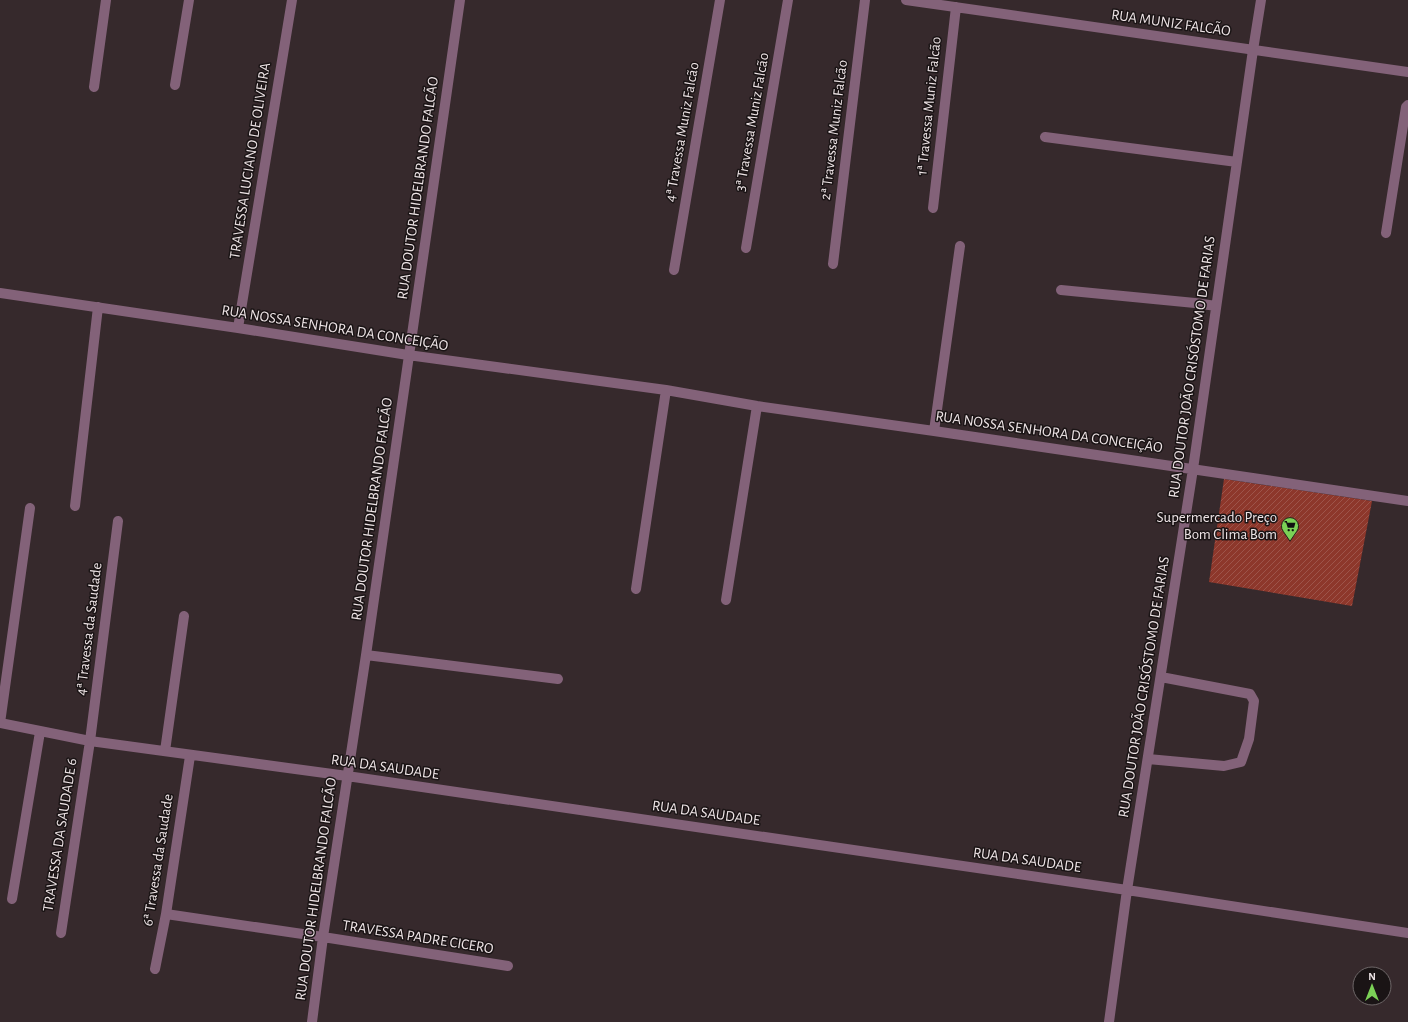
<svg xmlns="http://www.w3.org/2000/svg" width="1408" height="1022" font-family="'Alegreya Sans',sans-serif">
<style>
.building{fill:url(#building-hatch)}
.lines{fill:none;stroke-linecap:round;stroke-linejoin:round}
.minor{stroke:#836279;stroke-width:10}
.labels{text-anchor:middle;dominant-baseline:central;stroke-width:3;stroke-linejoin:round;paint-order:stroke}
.street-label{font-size:15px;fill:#ede3e5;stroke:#1a1415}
.poi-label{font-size:15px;fill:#ede3e5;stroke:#1a1415;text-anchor:end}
</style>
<defs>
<pattern id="building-hatch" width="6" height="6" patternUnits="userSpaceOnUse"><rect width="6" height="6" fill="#8d372b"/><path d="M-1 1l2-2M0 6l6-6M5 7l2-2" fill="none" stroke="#9d544a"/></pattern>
</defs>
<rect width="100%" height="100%" fill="#36292c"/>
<path class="building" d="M1224,479l148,22 -20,105 -143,-24z"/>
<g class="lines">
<path class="minor" d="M906,0l502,72
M175,85l14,-85
M94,87l12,-87
M1045,137l192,25
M933,208l23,-201
M1386,233l20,-126 2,-2
M746,248l42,-248
M833,264l32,-264
M674,270l46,-270
M1061,290l134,13 21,3
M0,293l238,35 170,27 258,35 91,16 177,25 474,70
M238,328l54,-328
M934,431l26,-185
M75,506l23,-199
M30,508l-30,215 90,18 257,35 780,114 281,43
M636,589l30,-199
M726,600l31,-194
M366,655l192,24
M165,751l19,-135
M1148,759l76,7 17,-4 8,-23 5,-38 -4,-7 -89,-17
M12,899l28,-167
M166,914l157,23 185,29
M61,933l29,-192 28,-220
M155,969l11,-55 24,-158
M312,1022l11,-85 43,-282 94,-655
M1109,1022l18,-132 66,-421 60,-419 8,-50"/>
</g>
<defs>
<g id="supermarket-pin" transform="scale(0.9)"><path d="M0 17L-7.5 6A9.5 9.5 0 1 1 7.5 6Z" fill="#7bd156" stroke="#1a1415"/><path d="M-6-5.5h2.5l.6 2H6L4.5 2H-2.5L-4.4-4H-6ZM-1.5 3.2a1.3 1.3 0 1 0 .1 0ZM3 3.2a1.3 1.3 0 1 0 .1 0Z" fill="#111"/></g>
</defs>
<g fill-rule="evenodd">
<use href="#supermarket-pin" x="1290" y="526"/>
</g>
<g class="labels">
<g class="street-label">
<text transform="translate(1171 23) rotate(8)">RUA MUNIZ FALCÃO</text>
<text transform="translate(929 106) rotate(-84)">1ª Travessa Muniz Falcão</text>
<text transform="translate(752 122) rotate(-80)">3ª Travessa Muniz Falcão</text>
<text transform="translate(834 130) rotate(-83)">2ª Travessa Muniz Falcão</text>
<text transform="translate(682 132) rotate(-80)">4ª Travessa Muniz Falcão</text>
<text transform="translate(250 161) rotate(-81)">TRAVESSA LUCIANO DE OLIVEIRA</text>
<text transform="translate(418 188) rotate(-82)">RUA DOUTOR HIDELBRANDO FALCÃO</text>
<text transform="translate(335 328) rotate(9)">RUA NOSSA SENHORA DA CONCEIÇÃO</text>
<text transform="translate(1192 367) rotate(-82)">RUA DOUTOR JOÃO CRISÓSTOMO DE FARIAS</text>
<text transform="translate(1049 432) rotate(8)">RUA NOSSA SENHORA DA CONCEIÇÃO</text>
<text transform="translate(372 509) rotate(-82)">RUA DOUTOR HIDELBRANDO FALCÃO</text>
<text transform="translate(89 629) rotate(-83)">4ª Travessa da Saudade</text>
<text transform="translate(1144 687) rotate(-81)">RUA DOUTOR JOÃO CRISÓSTOMO DE FARIAS</text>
<text transform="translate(385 767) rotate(8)">RUA DA SAUDADE</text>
<text transform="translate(706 813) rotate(8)">RUA DA SAUDADE</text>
<text transform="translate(60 835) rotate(-81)">TRAVESSA DA SAUDADE 6</text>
<text transform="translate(158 860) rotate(-81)">6ª Travessa da Saudade</text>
<text transform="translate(1027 860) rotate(8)">RUA DA SAUDADE</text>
<text transform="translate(316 889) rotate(-82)">RUA DOUTOR HIDELBRANDO FALCÃO</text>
<text transform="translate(418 937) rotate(9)">TRAVESSA PADRE CICERO</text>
</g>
<g class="poi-label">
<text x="1277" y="517">Supermercado Preço<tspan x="1277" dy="17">Bom Clima Bom</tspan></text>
</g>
</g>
<g transform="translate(1372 986)"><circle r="19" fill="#1a1415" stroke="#6e6768"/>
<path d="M0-3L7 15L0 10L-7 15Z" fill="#7bd156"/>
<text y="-6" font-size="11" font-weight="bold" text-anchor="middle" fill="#ede3e5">N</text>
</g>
</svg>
